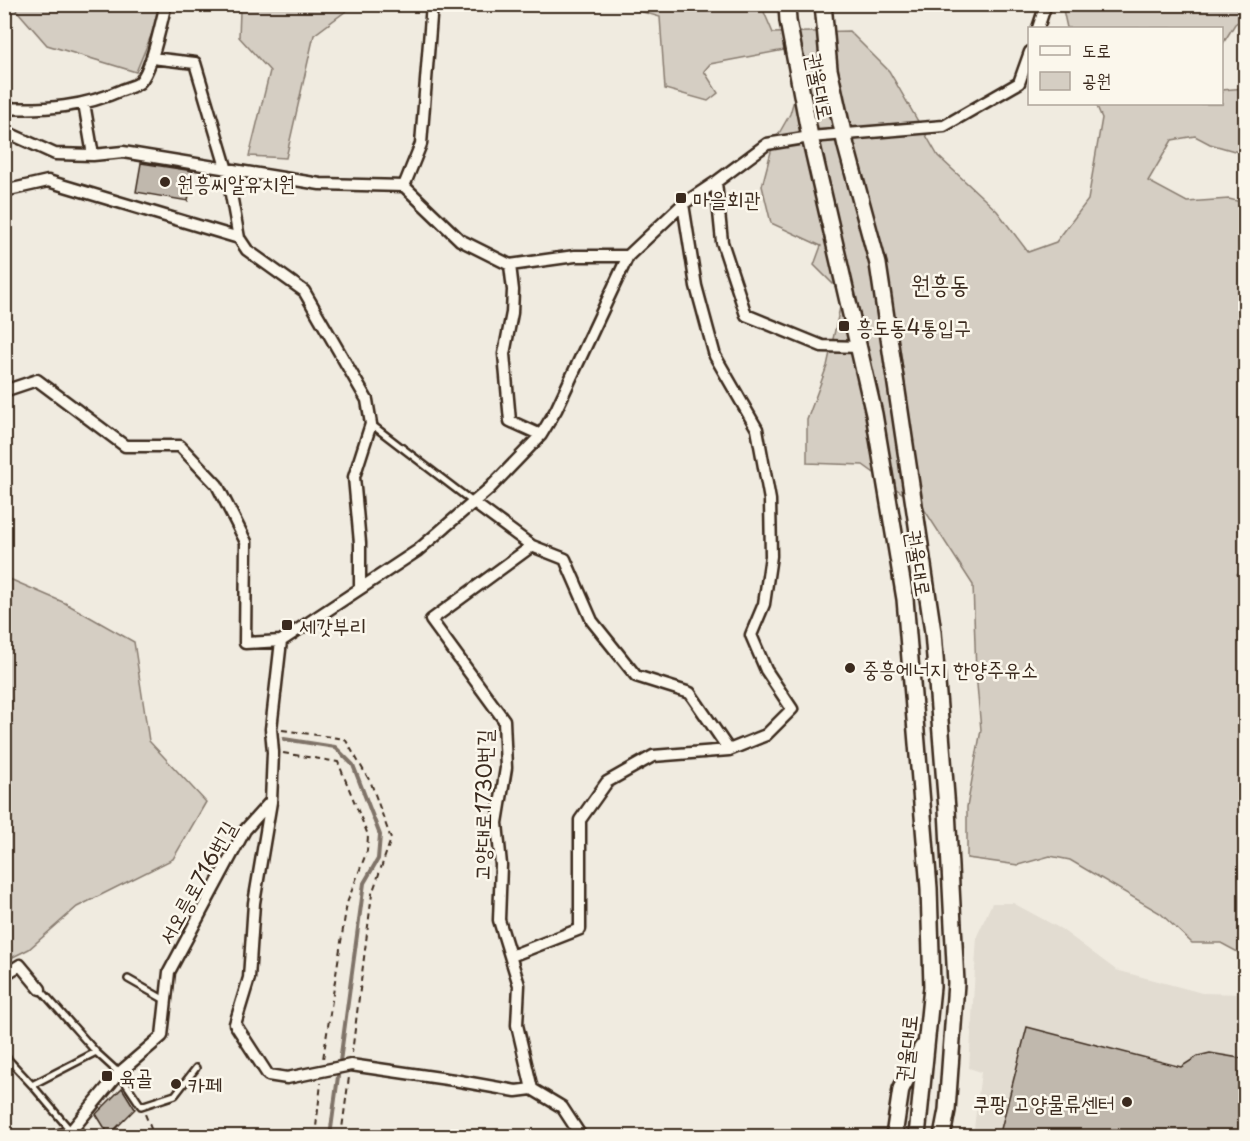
<svg xmlns="http://www.w3.org/2000/svg" width="1250" height="1141" font-family="'Playpen Sans','Poor Story',sans-serif">
<style>
.built{fill:#e2dcd1}
.green{fill:#d5cec3;stroke:#887c70;stroke-width:1.5}
.lines{fill:none;stroke-linecap:round;stroke-linejoin:round}
.stream{stroke:#7f7367;stroke-width:4}
.building{fill:#c0b8ad;stroke:#3b2a1e;stroke-width:1.5}
.lane-casing{stroke:#3b2a1e;stroke-width:10}
.street-casing{stroke:#3b2a1e;stroke-width:15}
.primary-casing{stroke:#3b2a1e;stroke-width:20}
.path{stroke:#3b2a1e;stroke-width:2;stroke-dasharray:6 4.5;stroke-linecap:butt}
.lane{stroke:#fbf7ec;stroke-width:5}
.street{stroke:#fbf7ec;stroke-width:10}
.primary{stroke:#fbf7ec;stroke-width:15}
.poi-dot{fill:#3b2a1e;stroke:#fbf7ec;stroke-width:2}
.labels{text-anchor:middle;dominant-baseline:central;stroke-width:5;stroke-linejoin:round;paint-order:stroke}
.street-label{font-size:21px;fill:#3b2a1e;stroke:#fbf7ec}
.poi-label{font-size:21px;fill:#3b2a1e;stroke:#fbf7ec;text-anchor:start}
.quarter-label{font-size:24px;fill:#3b2a1e;stroke:#fbf7ec}
</style>
<rect width="100%" height="100%" fill="#f0ebe0"/>
<filter id="ink" filterUnits="userSpaceOnUse"><feTurbulence type="fractalNoise" baseFrequency=".0167" numOctaves="2"/><feDisplacementMap in="SourceGraphic" scale="12" xChannelSelector="R" yChannelSelector="G"/><feConvolveMatrix kernelMatrix="1 2 1 2 8 2 1 2 1" color-interpolation-filters="sRGB"/></filter>
<g filter="url(#ink)">
<path class="built" d="M992,903h21l48,26 55,41 86,23 43,1v142h-272l8,-64 -12,-4 8,-132z"/>
<path class="green" d="M12,5h161l-13,9 -24,58 -89,-27z
M231,5h123l-40,30 -28,123 -37,-2 21,-85 -31,-34 1,-26z
M619,5h142l12,28 76,-2 40,40 49,85 59,55 31,41 28,-10 32,-42 14,-82 -6,-14h126v-14l23,-2v66l-35,-10 -15,-8 -23,4 -24,41 39,21 42,-3 16,4 1,363 -9,8 9,12 -1,370 -24,-13h-29l-32,-30 -90,-53 -20,-4 -32,9 -51,-7v-51l14,-77 -5,-57 -3,-88 -49,-76 -61,-44 -56,-2v-43l20,-54 16,-72 -29,-29 7,-19 -50,-23 -9,-37 11,-42 17,-30 11,-38 -5,-17 -12,-9 -74,14 -6,7 14,22 -10,8 -43,-12 -5,-72z
M1062,5h183v12l-10,7 -13,21v-17h-155z
M5,577l60,26 69,39 15,99 57,61 -33,57 -96,48 -48,42 -24,12z"/>
<g class="lines">
<path class="stream" d="M284,739l51,8 18,18 27,70 -2,24 -14,24 -34,253"/>
</g>
<path class="building" d="M141,163l52,8 -5,30 -52,-9z
M1027,1027l154,40 17,-11 12,-3 35,6v78h-246z
M122,1088l13,21 -26,26 -13,-21z"/>
<g class="lines">
<g class="lane-casing">
<path id="lane" d="M371,424l103,79
M128,979l37,21
M40,989l56,63 23,21 22,33 34,-11 21,-27
M4,1055l28,30 39,46
M32,1085l64,-33"/>
</g>
<g class="street-casing">
<path id="street" d="M1038,28l8,-24
M152,58l43,5 31,104 13,71
M84,103l9,52
M4,108c42,2 80,-1 118,-18 5,-2 13,-4 17,-7 13,-12 22,-61 27,-79
M4,131l51,23 38,1 30,-3 197,32 84,2 56,54 50,25 65,-9h53
M716,182l6,60 24,73 76,31 38,1
M404,186l17,-42 11,-140
M4,191l44,-10 191,57 8,12 57,41 63,109 4,24 -17,53 6,66v44
M510,265l3,25 -1,23 -8,41 6,67 31,14
M4,391l33,-11 88,66h55l37,39 29,57 -1,101 36,-2
M474,503l58,43 -101,74 73,100 2,48 -9,55 4,42 -2,55 20,65 -2,40 15,64
M532,546l33,13 27,62 44,55 54,17 39,57
M511,956l69,-27v-109l27,-38 46,-26 76,-6 37,-15 26,-26 -26,-39 -15,-35 13,-31 7,-48 -1,-56 -13,-71 -42,-73 -19,-70 -13,-82
M4,975l16,-10 20,24
M56,1136l15,-5 48,-58 43,-37 7,-64 76,-142 25,-28
M581,1136l-19,-29 -30,-18 -16,2 -62,-11 -103,-15 -64,13 -19,-3 -33,-51 14,-46 5,-75 17,-101 2,-50 -2,-23 10,-88 136,-90 73,-63 51,-53 15,-25 72,-154 55,-52 33,-22 51,-38 43,-7 134,-11 75,-43 11,-31"/>
</g>
<g class="primary-casing">
<path id="primary" d="M787,4l1,17 22,116 64,277 31,185 24,289 3,99 -15,149
M823,4l6,65 17,77 32,118 55,368 14,177 9,174 -9,127 -5,26
M894,1136l7,-47 21,-41"/>
</g>
<path class="path" d="M282,730l63,9 26,44 20,56 -19,55 -20,159
M283,753l55,9 30,73 -1,16 -20,52 -24,156
M145,1114l9,22
M315,1136l6,-53
M341,1136l8,-59"/>
<use href="#lane" class="lane"/>
<use href="#street" class="street"/>
<use href="#primary" class="primary"/>
</g>
</g>
<g class="poi-dot">
<circle cx="165" cy="182" r="6"/>
<rect x="675" y="192" width="12" height="12" rx="3"/>
<rect x="838" y="320" width="12" height="12" rx="3"/>
<rect x="281" y="619" width="12" height="12" rx="3"/>
<circle cx="850" cy="668" r="6"/>
<rect x="101" y="1070" width="12" height="12" rx="3"/>
<circle cx="176" cy="1084" r="6"/>
<circle cx="1127" cy="1102" r="6"/>
</g>
<g class="labels">
<g class="street-label">
<text transform="translate(821 86) rotate(79)">권율대로</text>
<text transform="translate(920 563) rotate(81)">권율대로</text>
<text transform="translate(482 805) rotate(-89)">고양대로1730번길</text>
<text transform="translate(196 882) rotate(-61)">서오릉로716번길</text>
<text transform="translate(905 1048) rotate(-84)">권율대로</text>
</g>
<g class="poi-label">
<text x="177" y="182">원흥씨알유치원</text>
<text x="693" y="198">마을회관</text>
<text x="856" y="326">흥도동4통입구</text>
<text x="299" y="625">세갓부리</text>
<text x="862" y="668">중흥에너지 한양주유소</text>
<text x="119" y="1076">육골</text>
<text x="188" y="1084">카페</text>
<text x="1115" y="1102" text-anchor="end">쿠팡 고양물류센터</text>
</g>
<g class="quarter-label">
<text x="940" y="283">원흥동</text>
</g>
</g>
<rect width="1250" height="1141" fill="none" stroke="#fbf7ec" stroke-width="24"/>
<rect x="12" y="12" width="1226" height="1117" fill="none" stroke="#3b2a1e" stroke-width="2" filter="url(#ink)"/>
<rect x="1028" y="27" width="195" height="78" fill="#fbf7ec" stroke="#aea59a" stroke-width="1.5"/>
<rect x="1040" y="46" width="30" height="9" fill="#fbf7ec" stroke="#aea59a" stroke-width="1.5"/>
<text x="1082" y="57" font-size="18" fill="#3b2a1e">도로</text>
<rect x="1040" y="72" width="30" height="18" fill="#d5cec3" stroke="#aea59a" stroke-width="1.5"/>
<text x="1082" y="87" font-size="18" fill="#3b2a1e">공원</text>
</svg>
